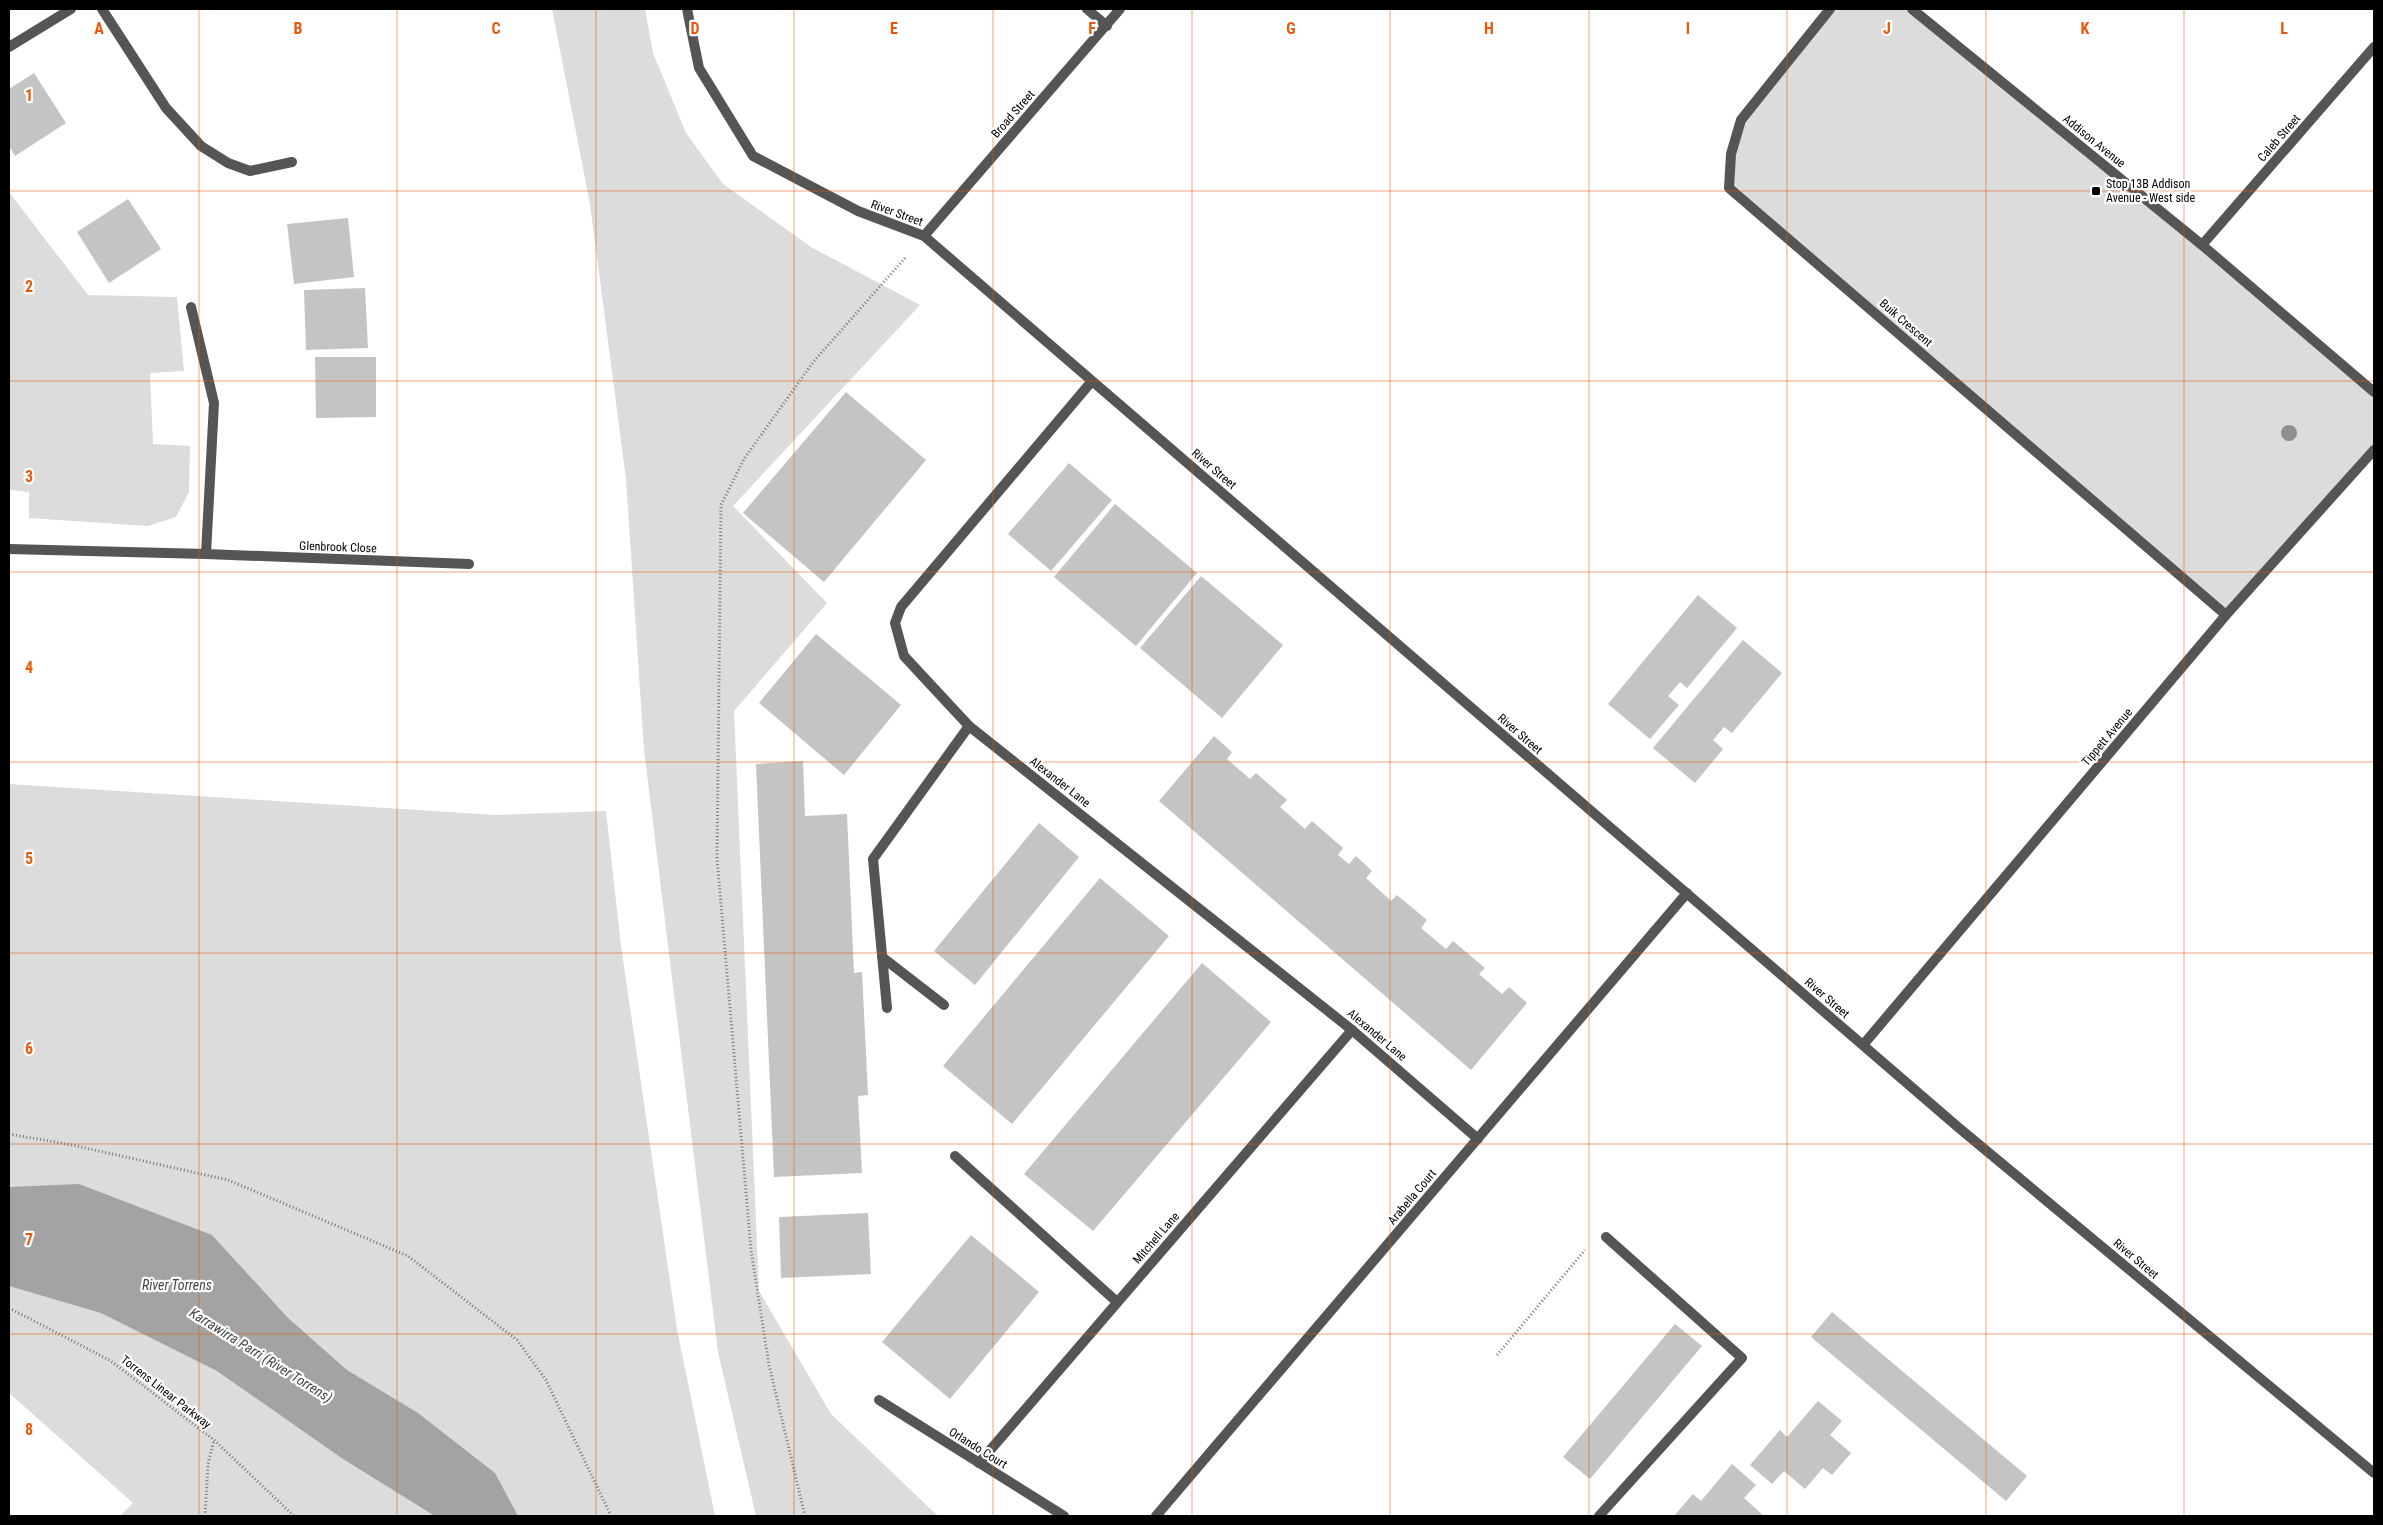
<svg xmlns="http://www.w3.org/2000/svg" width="2383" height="1525" font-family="'Roboto Condensed',sans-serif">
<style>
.green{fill:#dcdcdc}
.water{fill:#a3a3a3}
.building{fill:#c4c4c4}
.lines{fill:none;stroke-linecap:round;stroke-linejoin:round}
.path{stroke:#777;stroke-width:3;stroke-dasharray:1 2.5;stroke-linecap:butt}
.lane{stroke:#555;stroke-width:10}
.street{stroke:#555;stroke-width:10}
.tree{fill:#8f8f8f}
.grid{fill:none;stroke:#e8590c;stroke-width:1;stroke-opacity:0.55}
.poi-dot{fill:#000;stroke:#fff;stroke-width:2}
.labels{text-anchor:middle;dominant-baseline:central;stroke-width:4.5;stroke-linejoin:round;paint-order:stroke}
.street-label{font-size:12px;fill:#000;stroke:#fff}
.poi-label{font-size:12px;fill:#000;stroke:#fff;text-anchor:start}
.water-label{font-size:14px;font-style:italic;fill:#444;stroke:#fff}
.grid-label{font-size:16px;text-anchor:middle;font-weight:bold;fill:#e8590c;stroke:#fff;stroke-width:4.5;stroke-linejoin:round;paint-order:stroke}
</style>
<rect width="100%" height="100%" fill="#fff"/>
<path class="green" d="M552,9h93l8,44 33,80 37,51 88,63 109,58 -187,201 94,97 -93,108 25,580 72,123 107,102h-182l-38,-164 -74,-602 -18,-271 -36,-275z
M1830,9h82l462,383v58l-148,165 -497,-427 12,-68z
M9,192l79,103 89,2 7,74 -34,2 3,71 37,2 -1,46 -13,25 -28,9 -119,-8v-26l-20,-2z
M9,784l487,31 110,-4 15,135 56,383 38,187h-595l13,-13 -124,-110z"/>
<path class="water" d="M79,1184l133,51 76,83 59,52 71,43 77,60 23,43h-83l-92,-57 -126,-88 -116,-58 -92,-27v-99z"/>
<path class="building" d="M34,73l32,50 -51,33 -6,-10v-57z
M128,199l33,50 -52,34 -32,-51z
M348,218l6,59 -60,7 -7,-60z
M365,288l3,60 -62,2 -2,-60z
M315,357h61v60l-60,1z
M846,392l80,68 -102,122 -81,-69z
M1069,463l43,37 -61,71 -43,-37z
M1115,504l82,69 -61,73 -82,-69z
M1201,576l82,69 -61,73 -82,-70z
M1698,595l39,33 -50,60 -7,-6 -12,14 11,9 -29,34 -42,-35z
M816,634l85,71 -57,70 -85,-72z
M1743,640l39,33 -50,60 -8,-6 -11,13 10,9 -28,34 -42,-35z
M1214,736l18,16 -5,7 23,20 6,-6 31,27 -7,7 25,22 7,-8 31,27 -5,7 11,9 7,-8 16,15 -6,7 25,23 6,-6 30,25 -6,8 25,21 7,-8 32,27 -6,6 23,20 7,-7 18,16 -56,67 -312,-269z
M803,761l2,55 42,-2 7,159 8,-1 6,123 -10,1 4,77 -88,4 -18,-413z
M1039,823l40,34 -104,128 -41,-34z
M1100,878l69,58 -157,188 -69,-58z
M1202,963l69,59 -178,209 -69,-57z
M868,1213l3,61 -90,4 -2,-61z
M971,1235l68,57 -89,107 -68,-57z
M1832,1312l195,164 -21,25 -195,-164z
M1675,1324l27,22 -112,133 -27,-22z
M1818,1401l24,20 -12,14 21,18 -19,22 -9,-7 -18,21 -21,-18 -12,13 -22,-19 30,-35 7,7z
M1732,1464l24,21 -12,13 20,18h-90l19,-22 8,7z"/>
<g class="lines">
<path class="path" d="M9,1134l63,11 156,35 180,76 109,84 29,40 65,136
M9,1308l102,53 103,79 80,76
M1497,1355l88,-105
M205,1516l3,-52 6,-24
M805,1516l-36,-151 -18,-115 -34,-392 4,-353 23,-46 70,-98 92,-104"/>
<path class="lane" d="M882,957l62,48
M887,1008l-14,-149 96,-133
M955,1156l162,146
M979,1463l373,-433
M1599,1516l143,-158 -136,-121"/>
<path class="street" d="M102,9l64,99 35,38 27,17 22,8 42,-9
M687,9l12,59 54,88 105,55 66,25 1035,892 415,345
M1087,9l20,17
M1830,9l-89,111 -10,34 -2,34 497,427
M1912,9l290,236 172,147
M9,47l62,-38
M924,236l196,-227
M2202,245l172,-198
M191,307l23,96 -8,151 263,10
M1092,381l-191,226 -6,16 9,33 65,70 383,304 126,109
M9,549l197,5
M1863,1045l363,-430 148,-165
M879,1400l185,116
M1156,1516l531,-623"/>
</g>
<circle class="tree" cx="2289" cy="433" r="8"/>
<path class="grid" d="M199,9v1507M397,9v1507M596,9v1507M794,9v1507M993,9v1507M1192,9v1507M1390,9v1507M1589,9v1507M1787,9v1507M1986,9v1507M2184,9v1507M9,191h2365M9,381h2365M9,572h2365M9,762h2365M9,953h2365M9,1144h2365M9,1334h2365"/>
<rect class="poi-dot" x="2091" y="186" width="10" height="10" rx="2.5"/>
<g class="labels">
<g class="street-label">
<text transform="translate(1013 114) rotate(-49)">Broad Street</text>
<text transform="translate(2279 138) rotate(-49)">Caleb Street</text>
<text transform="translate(2094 141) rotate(39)">Addison Avenue</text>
<text transform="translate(897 213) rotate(20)">River Street</text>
<text transform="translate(1906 323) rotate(41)">Buik Crescent</text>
<text transform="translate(1214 469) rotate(41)">River Street</text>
<text transform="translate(338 547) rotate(2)">Glenbrook Close</text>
<text transform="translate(1520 734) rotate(41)">River Street</text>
<text transform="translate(2107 737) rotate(-50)">Tippett Avenue</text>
<text transform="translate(1060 782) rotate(38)">Alexander Lane</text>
<text transform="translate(1827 998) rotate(41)">River Street</text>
<text transform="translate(1377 1035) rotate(40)">Alexander Lane</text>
<text transform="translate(1412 1197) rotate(-50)">Arabella Court</text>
<text transform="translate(1156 1238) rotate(-49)">Mitchell Lane</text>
<text transform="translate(2136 1259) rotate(40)">River Street</text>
<text transform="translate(166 1392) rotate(38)">Torrens Linear Parkway</text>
<text transform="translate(978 1448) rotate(32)">Orlando Court</text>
</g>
<g class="poi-label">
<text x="2106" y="184">Stop 13B Addison<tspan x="2106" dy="14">Avenue - West side</tspan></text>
</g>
<g class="water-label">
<text x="177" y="1285">River Torrens</text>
<text transform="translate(261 1355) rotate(32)">Karrawirra Parri (River Torrens)</text>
</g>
</g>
<g class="grid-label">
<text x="99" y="34">A</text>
<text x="298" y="34">B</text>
<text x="496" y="34">C</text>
<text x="695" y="34">D</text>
<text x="894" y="34">E</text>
<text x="1092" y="34">F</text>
<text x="1291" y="34">G</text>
<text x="1489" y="34">H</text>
<text x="1688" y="34">I</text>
<text x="1887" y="34">J</text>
<text x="2085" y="34">K</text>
<text x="2284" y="34">L</text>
<text x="29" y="101">1</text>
<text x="29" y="292">2</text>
<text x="29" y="482">3</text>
<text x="29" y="673">4</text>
<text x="29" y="864">5</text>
<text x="29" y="1054">6</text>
<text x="29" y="1245">7</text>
<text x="29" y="1435">8</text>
</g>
<rect width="2383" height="1525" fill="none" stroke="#000000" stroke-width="20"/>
</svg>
